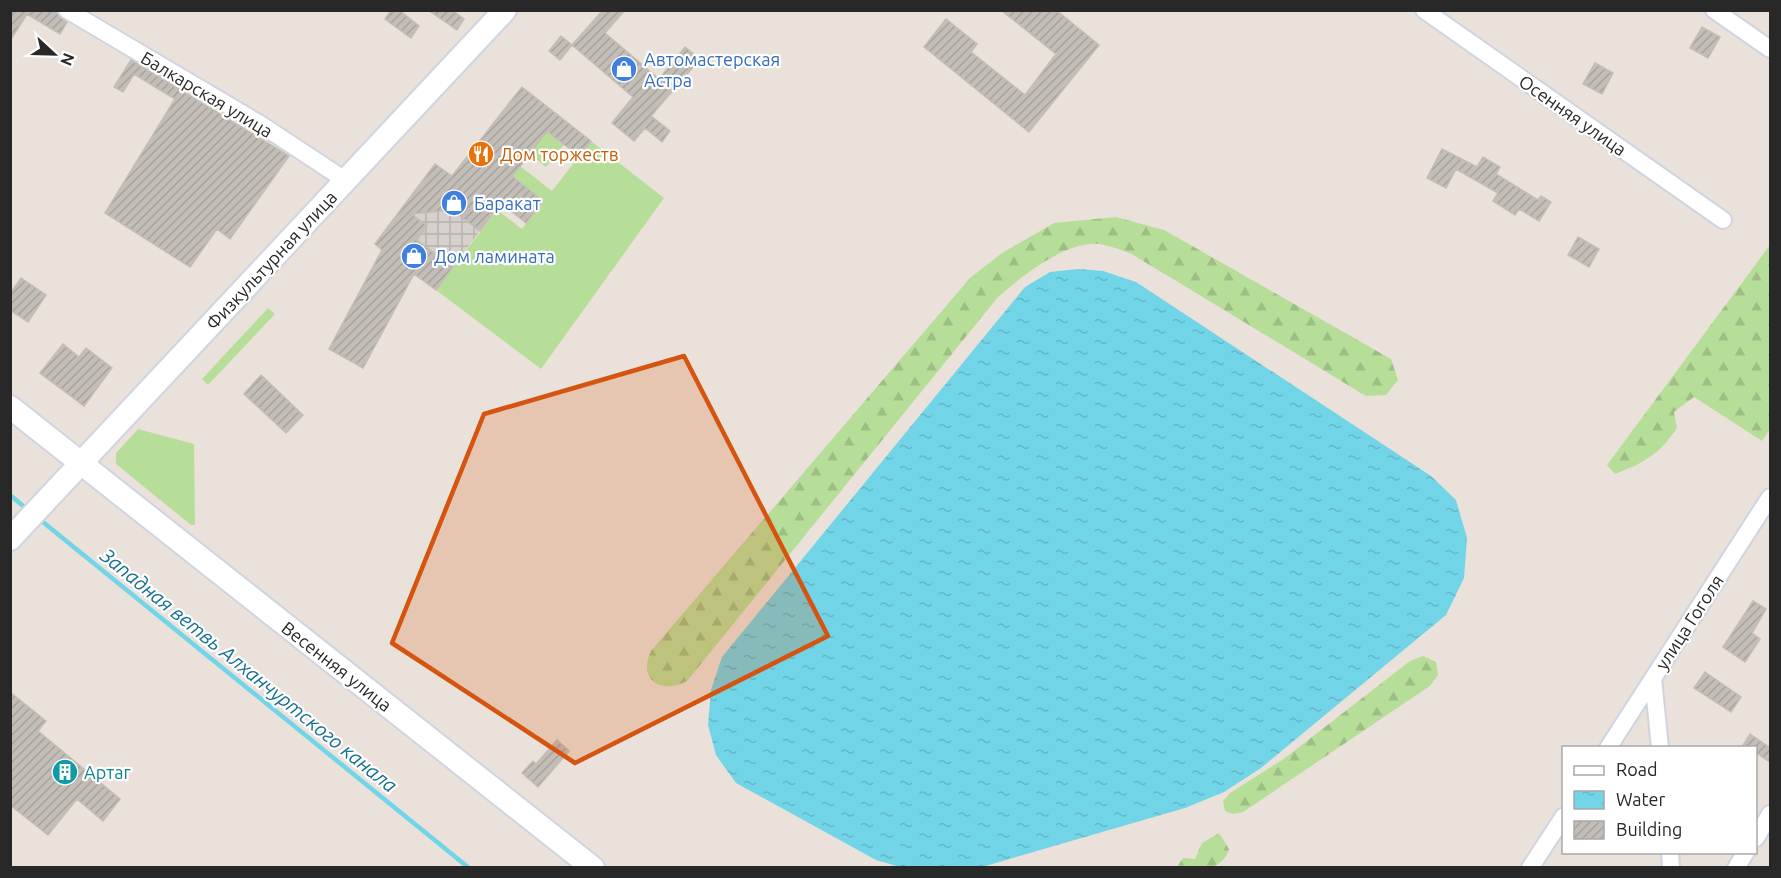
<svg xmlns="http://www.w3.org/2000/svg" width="1781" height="878" font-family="Ubuntu,sans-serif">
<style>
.grass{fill:#b7de99}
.forest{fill:url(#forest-firs)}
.plaza{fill:url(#plaza-grid)}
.water{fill:url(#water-ripples)}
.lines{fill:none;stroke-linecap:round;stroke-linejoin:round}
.stream{stroke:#72d4e7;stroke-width:4.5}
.building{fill:url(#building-hatch);stroke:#c5bdb4;stroke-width:1.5}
.street-casing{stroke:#d0d4e0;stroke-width:20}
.secondary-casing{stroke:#d0d4e0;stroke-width:26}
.street{stroke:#fff;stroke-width:16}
.secondary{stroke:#fff;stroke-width:22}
.marked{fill:#d5540f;fill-opacity:0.2;stroke:#d5540f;stroke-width:4.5;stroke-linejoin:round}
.labels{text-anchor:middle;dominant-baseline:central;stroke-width:4.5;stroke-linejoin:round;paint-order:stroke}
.shop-label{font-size:18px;fill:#366cbe;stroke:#fff;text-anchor:start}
.street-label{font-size:18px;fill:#282828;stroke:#fff}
.food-label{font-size:18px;fill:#c56008;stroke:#fff;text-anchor:start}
.culture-label{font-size:18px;fill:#0d838f;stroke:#fff;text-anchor:start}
.water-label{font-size:20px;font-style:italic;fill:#15718f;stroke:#fff}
</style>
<defs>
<pattern id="forest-firs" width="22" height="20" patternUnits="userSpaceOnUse" patternTransform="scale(1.5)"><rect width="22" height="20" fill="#b7de99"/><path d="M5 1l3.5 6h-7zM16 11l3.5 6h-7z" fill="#9dbe84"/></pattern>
<pattern id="plaza-grid" width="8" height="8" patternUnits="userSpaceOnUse" patternTransform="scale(1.5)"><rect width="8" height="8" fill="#d6d1cd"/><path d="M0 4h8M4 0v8" fill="none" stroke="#b8b3b0"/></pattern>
<pattern id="water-ripples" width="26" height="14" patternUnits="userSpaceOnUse" patternTransform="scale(1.5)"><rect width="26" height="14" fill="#72d4e7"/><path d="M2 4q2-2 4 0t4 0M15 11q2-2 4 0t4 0" fill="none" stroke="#63b6c6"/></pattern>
<pattern id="building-hatch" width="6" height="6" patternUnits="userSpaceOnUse" patternTransform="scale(1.5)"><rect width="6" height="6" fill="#c2bdb6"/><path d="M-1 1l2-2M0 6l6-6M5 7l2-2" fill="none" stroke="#a7a29c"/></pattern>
</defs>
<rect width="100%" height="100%" fill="#eae1da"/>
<path class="grass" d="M547,131l17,14 -18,22 -16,-13z
M591,141l73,57 -123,171 -105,-79 61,-80 25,19 21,-28 -31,-25 8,-10 32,25z
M268,308l7,6 -67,71 -6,-6z
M138,429l56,15 1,81h-4l-75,-61v-11z"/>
<path class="forest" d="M1116,217l48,13 227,129 7,21 -12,15 -20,1 -236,-143c-10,-3 -22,-8 -32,-9 -33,-3 -77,33 -100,53l-311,384c-25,14 -50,-1 -36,-30l319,-373 32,-25 52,-30z
M1770,245v184l-8,12 -68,-44 -20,15 3,16c-19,28 -32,34 -62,46l-8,-9z
M1423,656l13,6 2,13 -8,11 -187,126 -10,2 -8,-3 -2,-10 7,-8 55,-35 125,-97z
M1219,833l10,16c-2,9 -9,15 -17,18h-39h4l6,-9 12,1 7,-16z"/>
<path class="plaza" d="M411,196l22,16 19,-2 28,21 -27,36 -36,-27 -15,-32z"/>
<path class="water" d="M1078,269l25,2 33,11 295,194 25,24 11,38 -3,40 -18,37 -185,153 -37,24 -39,16 -203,59h-82l-24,-7 -140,-77 -20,-28 -8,-30 3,-35 11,-33 303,-370 25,-15z"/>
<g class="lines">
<path class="stream" d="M10,495l19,16
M38,518l431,350"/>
</g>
<path class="building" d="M10,10h43l14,12 -7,12 -33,-20 -17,27z
M391,10h8l20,16 -8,12 -26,-19z
M428,10h24l12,9 -7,11z
M603,10h22l-20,23 54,46 26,-32 15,12 -49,57 19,15 -8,11 -17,-14 -11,13 -22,-18 21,-26 -61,-52z
M1001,10h55l43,35 -70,87 -105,-85 22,-28 31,25 -6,8 54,43 31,-41z
M1702,27l18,10 -12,21 -18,-10z
M561,36l11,9 -12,15 -11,-9z
M131,60l158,96 -59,83 -13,-10 -27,38 -85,-54 70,-114 -41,-25 -11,18 -9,-5z
M1595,63l18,10 -11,21 -19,-10z
M522,87l69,54 -12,15 -32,-25 -21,28 -14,17 31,25 -17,22 -25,-20 -21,28 -28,-21 -41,4 16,12 -10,14 36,27 -17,23 -22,-16 -51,94 -34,-19 53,-99 -7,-6 60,-80 17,12z
M1442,149l35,18 6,-10 17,10 -4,7 42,26 3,-4 10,6 -12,19 -20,-12 -4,6 -22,-14 5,-8 -42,-24 -10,19 -19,-10z
M1578,237l21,12 -10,18 -21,-12z
M21,278l25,17 -18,27 -18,-12v-16z
M63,344l16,13 7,-9 26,20 -28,38 -44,-33z
M261,375l42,40 -17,18 -42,-39z
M1753,601l13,8 -14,24 8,6 -15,23 -22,-15z
M1705,672l36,25 -10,15 -37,-24z
M10,692l36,29 -8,10 82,68 -17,22 -26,-22 -29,36 -38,-30z
M1750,734l20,14v14l-15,-10v-5h-13z
M557,740l12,11 -31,36 -16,-14 11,-12 3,3z"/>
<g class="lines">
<g class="street-casing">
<path id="street" d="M67,10l193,114 85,56
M1424,10l299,210
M1714,10l56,39
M1653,678l7,70
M1608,748l162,-251
M1756,838l14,-24
M1670,852l1,16
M1530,868l34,-52
M1736,868l10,-16"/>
</g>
<g class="secondary-casing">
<path id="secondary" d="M10,407l583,461
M10,539l495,-529"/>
</g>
<use href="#street" class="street"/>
<use href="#secondary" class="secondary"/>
</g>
<path class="marked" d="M684,356l144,280 -253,127 -183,-120 92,-229z"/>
<defs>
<g id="shop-disc" transform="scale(1.35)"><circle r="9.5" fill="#3f7fe0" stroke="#fff"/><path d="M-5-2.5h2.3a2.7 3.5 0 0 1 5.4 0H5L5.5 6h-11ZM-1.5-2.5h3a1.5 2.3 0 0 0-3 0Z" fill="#fff"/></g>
<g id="restaurant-disc" transform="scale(1.35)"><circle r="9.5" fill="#e8710a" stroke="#fff"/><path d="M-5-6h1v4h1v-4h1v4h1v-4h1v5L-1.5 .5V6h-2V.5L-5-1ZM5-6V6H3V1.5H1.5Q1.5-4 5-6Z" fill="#fff"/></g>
<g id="building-disc" transform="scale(1.35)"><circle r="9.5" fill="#0f9aa8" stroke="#fff"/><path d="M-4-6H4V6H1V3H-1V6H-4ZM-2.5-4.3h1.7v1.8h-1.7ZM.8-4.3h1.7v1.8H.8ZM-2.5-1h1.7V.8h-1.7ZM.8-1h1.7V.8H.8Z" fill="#fff"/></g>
</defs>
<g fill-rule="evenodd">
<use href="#shop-disc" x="624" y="69"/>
<use href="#restaurant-disc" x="481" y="154"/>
<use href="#shop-disc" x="454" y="203"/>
<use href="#shop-disc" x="414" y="256"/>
<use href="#building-disc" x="65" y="772"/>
</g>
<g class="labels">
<g class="shop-label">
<text x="644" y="59">Автомастерская<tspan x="644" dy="21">Астра</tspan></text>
<text x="474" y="203">Баракат</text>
<text x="434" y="256">Дом ламината</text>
</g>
<g class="street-label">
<text transform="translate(207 94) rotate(31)">Балкарская улица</text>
<text transform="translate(1573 115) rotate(35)">Осенняя улица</text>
<text transform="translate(271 260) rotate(-47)">Физкультурная улица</text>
<text transform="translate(1689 622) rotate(-57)">улица Гоголя</text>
<text transform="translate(337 666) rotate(38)">Весенняя улица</text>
</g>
<g class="food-label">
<text x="500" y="154">Дом торжеств</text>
</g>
<g class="culture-label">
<text x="84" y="772">Артаг</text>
</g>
<g class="water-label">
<text transform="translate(249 670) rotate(39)">Западная ветвь Алханчуртского канала</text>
</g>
</g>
<rect width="1781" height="878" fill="none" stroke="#282828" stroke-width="24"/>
<rect x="1562" y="746" width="195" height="108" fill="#ffffff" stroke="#a9a9a9" stroke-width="1.5"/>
<rect x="1574" y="766" width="30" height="9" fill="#ffffff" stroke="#a9a9a9" stroke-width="1.5"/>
<text x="1616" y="776" font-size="18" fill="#282828">Road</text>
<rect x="1574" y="791" width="30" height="18" fill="url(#water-ripples)" stroke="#a9a9a9" stroke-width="1.5"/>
<text x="1616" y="806" font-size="18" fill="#282828">Water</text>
<rect x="1574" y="821" width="30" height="18" fill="url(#building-hatch)" stroke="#a9a9a9" stroke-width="1.5"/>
<text x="1616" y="836" font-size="18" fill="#282828">Building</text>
<g transform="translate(54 54) rotate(112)" stroke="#ffffff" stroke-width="4.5" paint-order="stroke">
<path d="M0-4.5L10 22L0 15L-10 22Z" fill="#282828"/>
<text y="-9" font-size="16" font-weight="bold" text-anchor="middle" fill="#282828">N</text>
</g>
</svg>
